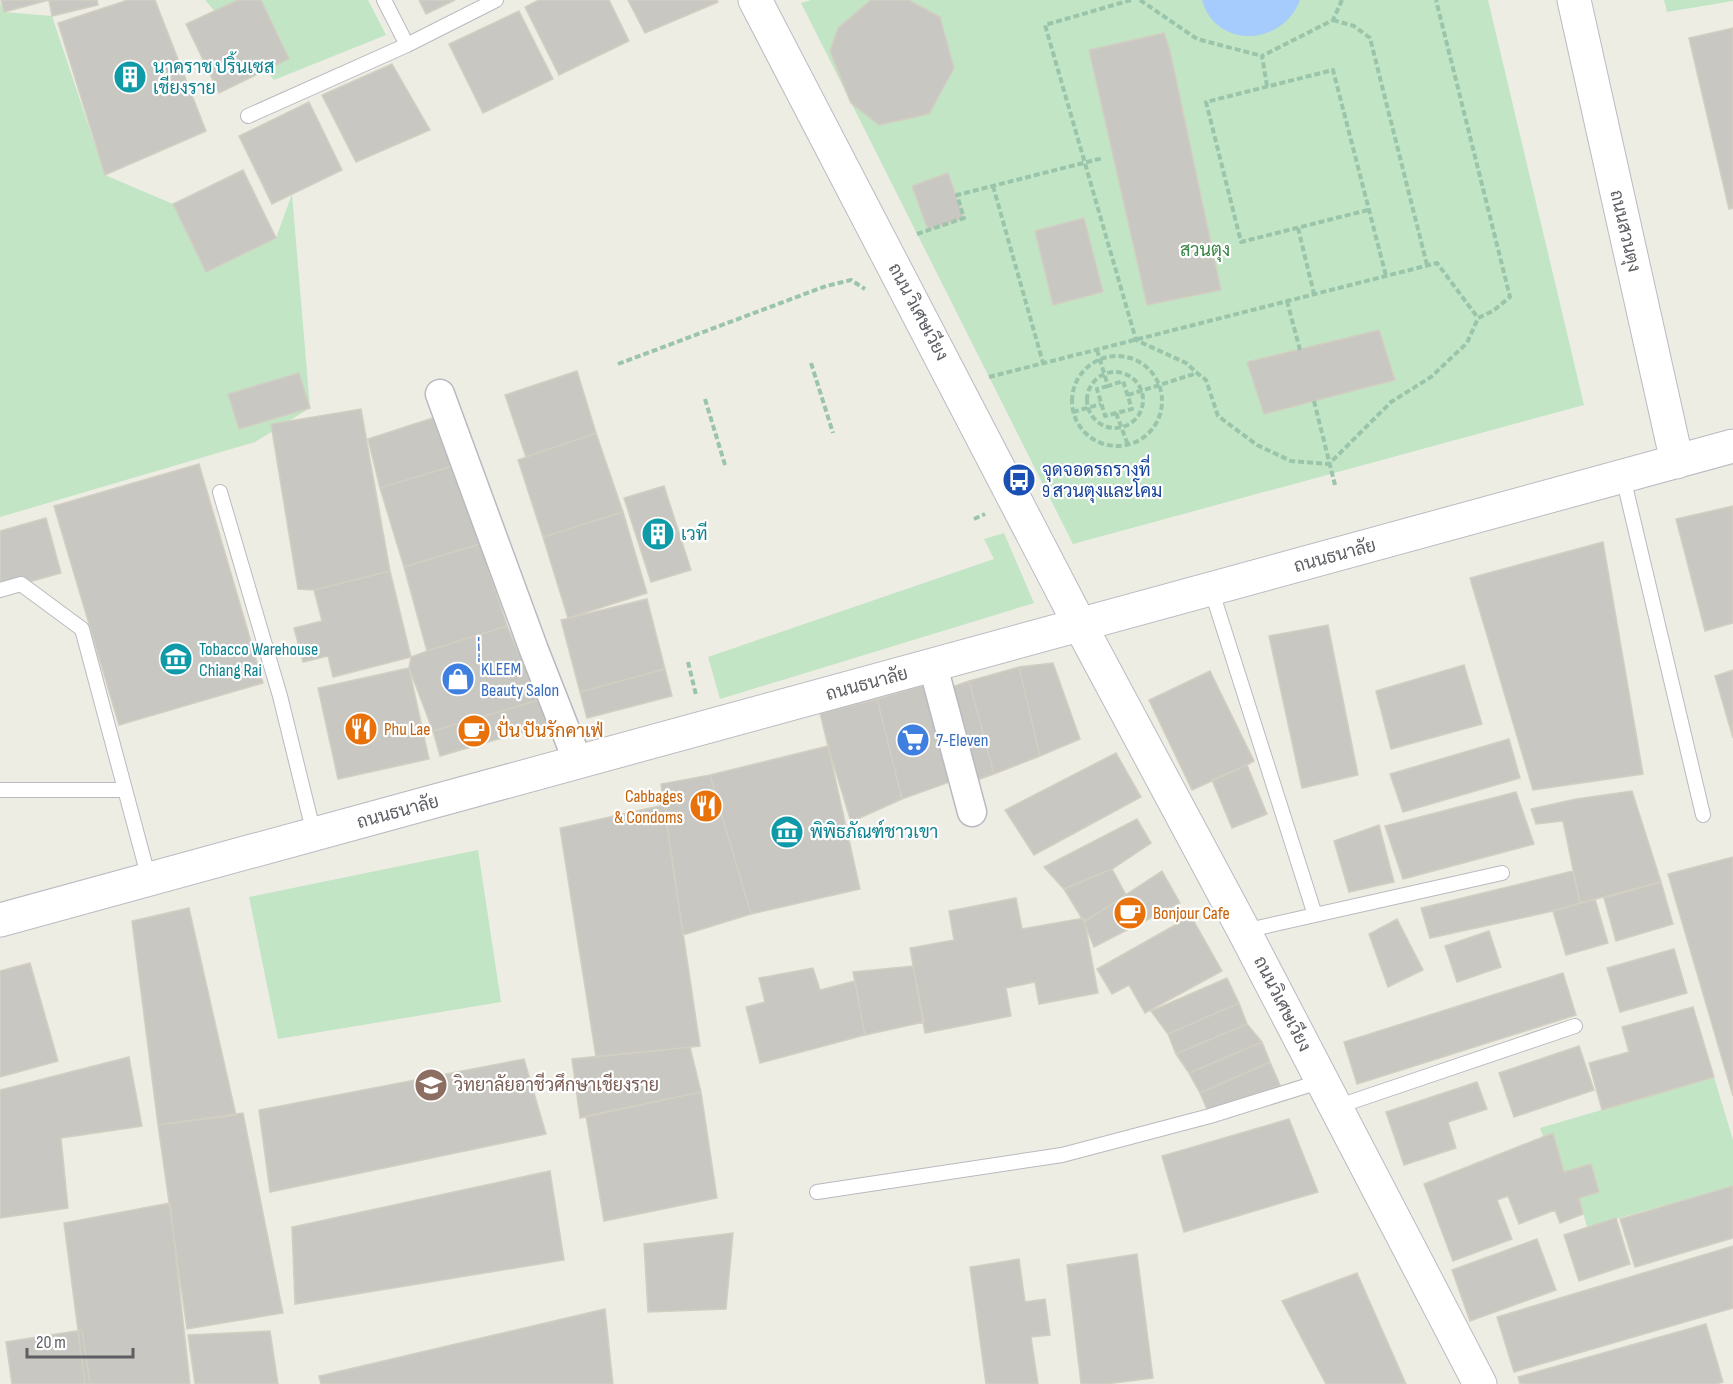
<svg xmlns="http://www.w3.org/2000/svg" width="1733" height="1384" font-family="'Sofia Sans Condensed',Sarabun,sans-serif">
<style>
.green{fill:#c1e5c5}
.water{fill:#a5ccfc}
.building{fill:#c9c7c1;stroke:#d2cfc2;stroke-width:1.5}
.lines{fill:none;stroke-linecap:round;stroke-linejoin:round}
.lane-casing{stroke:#b9babf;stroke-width:16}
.street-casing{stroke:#b9babf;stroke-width:31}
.secondary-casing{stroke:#b9bbc1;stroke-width:35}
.path{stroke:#9ac5ab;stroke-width:4;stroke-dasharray:6 3;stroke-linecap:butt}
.lane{stroke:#fff;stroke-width:14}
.street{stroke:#fff;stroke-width:28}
.secondary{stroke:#fff;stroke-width:33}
.labels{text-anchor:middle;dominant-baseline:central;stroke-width:4.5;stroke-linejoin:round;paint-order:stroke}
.culture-label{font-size:18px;fill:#0d838f;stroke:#fff;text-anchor:start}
.street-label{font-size:18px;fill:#5c5e64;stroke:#fff}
.park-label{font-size:18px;fill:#388645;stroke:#fff}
.transit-label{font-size:18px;fill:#164399;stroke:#fff;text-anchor:start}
.shop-label{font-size:18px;fill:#366cbe;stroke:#fff;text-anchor:start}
.food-label{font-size:18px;fill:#c56008;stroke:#fff;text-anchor:start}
.education-label{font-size:18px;fill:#785e54;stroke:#fff;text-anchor:start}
</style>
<rect width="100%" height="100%" fill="#eeede4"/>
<path class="green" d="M205,0h163l18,35 -112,45z
M811,0h677l96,405 -511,139 -272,-541z
M1664,0h69v1l-66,11z
M0,3l4,9 48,4 53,159 68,29 33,68 70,-34 16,-44 18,214 -55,34 -255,75z
M1004,533l30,70 -314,96 -12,-42 286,-98 -10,-20z
M478,850l23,152 -223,37 -29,-142z
M1714,1077l19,63v46l-146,41 -8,-29 20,-6 -8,-27 -27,7 -11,-39 -10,3 -3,-8z"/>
<path class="water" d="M1202,0h98c-17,46 -84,50 -98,0z"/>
<path class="building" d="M1,0h96l1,5 -46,11 -3,-16 -45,12z
M128,0h27l51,131 -101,44 -47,-152z
M238,0h23l28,59 -70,34 -33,-69z
M419,0h36l-29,14z
M539,0h70l20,41 -70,34 -34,-68z
M628,0h89l1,2 -73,31z
M871,0h38l31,17 14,51 -25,46 -50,11 -28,-22 -21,-52 8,-23z
M519,11l34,68 -70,34 -34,-69z
M1733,28v180l-4,1 -40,-171z
M1164,33l6,18 51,239 -74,15 -58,-255z
M392,64l38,66 -74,32 -34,-67z
M309,102l33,68 -70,34 -33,-68z
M243,170l33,68 -70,34 -33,-68z
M948,173l16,45 -36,12 -16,-44z
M1084,218l19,74 -50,13 -18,-74z
M1379,330l16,50 -131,34 -17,-52z
M577,371l19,62 -70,24 -21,-62z
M299,373l11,35 -71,21 -11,-35z
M361,409l29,162 -76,19 -16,-1 -27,-165z
M436,417l20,48 -76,23 -12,-49z
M596,433l27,79 -80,25 -25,-77z
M199,464l64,219 -144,42 -65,-219z
M456,465l24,79 -76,23 -24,-79z
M664,486l27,84 -40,12 -27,-84z
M1733,506v117l-28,8 -29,-112z
M623,512l24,81 -79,25 -25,-81z
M46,518l15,55 -61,17v-59z
M1603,542l40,232 -110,16 -63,-212z
M480,544l27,82 -80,25 -23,-84z
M390,571l21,86 -78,20 -5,-21 -25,6 -9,-34 28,-7 -8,-31z
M647,599l18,70 -85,23 -19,-72z
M1328,625l30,150 -56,13 -33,-152z
M507,626l32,74 -106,31 -24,-63 2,-11 16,-6z
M1053,663l27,76 -40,17 -21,-89z
M1464,665l18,59 -91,25 -15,-58z
M1019,667l21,89 -46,18 -25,-93z
M409,668l20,91 -91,20 -20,-91z
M665,669l7,27 -85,22 -7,-26z
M1733,670v68l-18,-62z
M1210,671l44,90 -7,4 -55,25 -43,-90z
M969,681l25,93 -20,7 -25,-93z
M924,685l28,96 -50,18 -25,-100z
M877,699l25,100 -51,23 -23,-76 -8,-33z
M539,700l8,25 -107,31 -7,-25z
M1509,739l11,39 -117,34 -13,-38z
M828,746l32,143 -109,25 -41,-139z
M1116,753l25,44 -107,58 -29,-45z
M1247,765l20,49 -35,14 -20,-48z
M710,775l41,139 -68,21 -22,-151z
M1632,791l29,91 -81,21 -17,-82 -27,3 -5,-15 45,-10z
M1516,792l18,52 -131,35 -18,-53z
M664,805l36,241 -104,11 -36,-229z
M1137,819l14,24 -39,26 -48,20 -20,-22z
M1379,825l15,57 -45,10 -15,-51z
M1733,857v239l-65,-222z
M1112,869l14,26 -42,27 -20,-33z
M1162,871l18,32 -86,44 -10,-25z
M1573,871l7,32 -27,8 -123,27 -9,-30z
M1661,882l12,42 -57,17 -12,-43z
M1016,898l6,31 62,-11 14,75 -59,11 -4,-22 -29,6 5,28 -86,17 -15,-85 44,-8 -5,-29z
M1595,899l13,44 -42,12 -13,-44z
M189,908l47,207 -78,10 -26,-204z
M1191,916l31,55 -77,42 -16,-28 -17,9 -15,-25z
M1397,919l26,51 -35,17 -19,-53z
M1489,931l12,36 -44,15 -12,-36z
M1674,949l13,44 -67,19 -13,-44z
M30,963l28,98 -58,16v-106z
M913,966l11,56 -59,13 -12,-63z
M813,968l7,22 35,-9 10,54 -105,28 -14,-56 19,-5 -6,-24z
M1563,973l13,42 -219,69 -13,-42z
M1227,978l12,25 -71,31 -17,-23z
M1239,1003l8,21 -71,30 -8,-20z
M1693,1007l21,70 -112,33 -13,-47 40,-11 -7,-25z
M1247,1024l15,18 -73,31 -13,-19z
M1262,1042l8,20 -70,31 -11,-20z
M1579,1046l15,44 -80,27 -15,-44z
M690,1047l11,45 -121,26 -8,-59z
M129,1057l13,69 -81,12 7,70 -68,10v-128z
M524,1059l22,75 -276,58 -11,-82z
M1270,1062l10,23 -70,31 -10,-23z
M1477,1082l10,27 -39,13 8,26 -52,17 -18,-53z
M701,1092l16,106 -113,23 -18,-105z
M243,1113l40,200 -96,16 -29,-204z
M1289,1119l29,73 -134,40 -22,-76z
M1553,1133l11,39 27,-8 8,28 -20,6 4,16 -23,9 -5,-13 -36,14 -11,-28 -11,4 15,39 -59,22 -29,-77z
M550,1171l14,89 -269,44 -3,-77z
M1733,1186v52l-98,29 -15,-48z
M170,1203l20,181h-105l-21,-161z
M1616,1218l14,46 -51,17 -15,-46z
M733,1233l-7,76 -78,3 -4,-68z
M1537,1239l19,51 -86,31 -18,-51z
M1733,1246v62l-219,64 -17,-55z
M1137,1254l16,124 -47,6h-25l-14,-119z
M1019,1259l6,43 20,-3 5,36 -19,2 7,47h-52l-16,-117z
M1357,1273l49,111h-80l-44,-83z
M605,1309l8,75h-292l-2,-8z
M1706,1324l17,58 -7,2h-196l-2,-7z
M82,1330l8,54h-78l-6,-42z
M270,1331l8,53h-83l-7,-49z"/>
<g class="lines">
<g class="lane-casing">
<path id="lane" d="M384,0l23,45 89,-45
M248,116l159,-71
M1623,477l80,338
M220,492l60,204 34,138
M1211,589l104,326
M0,590l21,-6 61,45 67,250
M0,790h125
M1244,931l258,-58
M1336,1107l239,-81
M817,1192l245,-37 148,-39 112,-35"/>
</g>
<g class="street-casing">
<path id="street" d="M440,394l94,256 44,112
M933,666l39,146"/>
</g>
<g class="secondary-casing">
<path id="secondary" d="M755,0l325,625 164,306 236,453
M1574,0l103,462
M0,920l1733,-474"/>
</g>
<path class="path" d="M1131,0l-86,25 91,315 50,23 11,10 9,7 12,36 39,29 34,16 38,3 62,-62 40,-25 36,-34 11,-25 15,-7 17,-14 -74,-297
M1140,0l57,39 65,17
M1333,20l21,6 16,12 57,227
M1267,86l-5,-30 71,-36 9,-20
M993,186l50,177
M1368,210l-127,32 -35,-140 127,-32 53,206
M1298,228l16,66
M917,234l47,-16 -7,-23 146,-37
M1287,301l13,49
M1097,350l11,36 15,-5 9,28 -27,7 -8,-27 11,-3
M1072 401a45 45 0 1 1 90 0a45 45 0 1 1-90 0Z
M811,363l22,70
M618,364l208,-78 25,-6 14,9
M1087 400a28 28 0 1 1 56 0a28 28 0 1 1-56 0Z
M989,377l448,-114 41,55
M1128,395l69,-22
M705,399l20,66
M1314,401l21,84
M1073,412l28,-8
M1116,413l12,32
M974,519l11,-5
M688,662l8,33"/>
<use href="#lane" class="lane"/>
<use href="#street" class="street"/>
<use href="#secondary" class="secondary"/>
</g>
<defs>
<g id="building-disc" transform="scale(1.725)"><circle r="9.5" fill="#0f9aa8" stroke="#fff"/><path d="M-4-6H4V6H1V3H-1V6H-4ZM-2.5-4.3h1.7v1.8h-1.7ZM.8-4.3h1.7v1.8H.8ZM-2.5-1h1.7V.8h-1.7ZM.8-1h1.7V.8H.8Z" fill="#fff"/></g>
<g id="bus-disc" transform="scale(1.725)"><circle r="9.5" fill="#1a4fb4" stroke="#fff"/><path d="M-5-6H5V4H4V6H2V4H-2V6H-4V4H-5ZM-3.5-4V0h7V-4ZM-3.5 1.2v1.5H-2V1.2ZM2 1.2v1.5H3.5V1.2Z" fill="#fff"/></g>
<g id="museum-disc" transform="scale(1.725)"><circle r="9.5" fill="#0f9aa8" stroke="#fff"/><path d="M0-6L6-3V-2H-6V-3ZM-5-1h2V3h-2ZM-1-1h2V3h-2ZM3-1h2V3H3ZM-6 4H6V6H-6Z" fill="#fff"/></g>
<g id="shop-disc" transform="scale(1.725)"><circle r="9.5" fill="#3f7fe0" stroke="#fff"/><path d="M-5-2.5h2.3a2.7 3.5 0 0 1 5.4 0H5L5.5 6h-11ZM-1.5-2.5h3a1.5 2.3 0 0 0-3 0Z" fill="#fff"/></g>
<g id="restaurant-disc" transform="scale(1.725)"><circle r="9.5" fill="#e8710a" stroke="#fff"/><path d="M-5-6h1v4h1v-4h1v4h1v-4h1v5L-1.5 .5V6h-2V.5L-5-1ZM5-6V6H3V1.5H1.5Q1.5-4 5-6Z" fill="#fff"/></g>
<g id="cafe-disc" transform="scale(1.725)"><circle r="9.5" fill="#e8710a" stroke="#fff"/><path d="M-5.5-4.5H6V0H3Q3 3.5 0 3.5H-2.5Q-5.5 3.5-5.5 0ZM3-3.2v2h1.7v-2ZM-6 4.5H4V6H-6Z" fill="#fff"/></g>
<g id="supermarket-disc" transform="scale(1.725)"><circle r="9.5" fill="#3f7fe0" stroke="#fff"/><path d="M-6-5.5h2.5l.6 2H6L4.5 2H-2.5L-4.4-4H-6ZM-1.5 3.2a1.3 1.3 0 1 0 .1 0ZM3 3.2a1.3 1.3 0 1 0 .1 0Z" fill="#fff"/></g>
<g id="university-disc" transform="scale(1.725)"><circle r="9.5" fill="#8d6e63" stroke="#fff"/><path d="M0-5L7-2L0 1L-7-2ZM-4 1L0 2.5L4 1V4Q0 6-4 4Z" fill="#fff"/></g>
</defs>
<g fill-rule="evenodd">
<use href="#building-disc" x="130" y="77"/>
<use href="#bus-disc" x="1019" y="480"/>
<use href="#building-disc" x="658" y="534"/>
<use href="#museum-disc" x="176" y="659"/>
<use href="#shop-disc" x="458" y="679"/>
<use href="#restaurant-disc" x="361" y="729"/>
<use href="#cafe-disc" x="474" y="731"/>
<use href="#supermarket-disc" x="913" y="740"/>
<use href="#restaurant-disc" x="706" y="806"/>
<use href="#museum-disc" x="787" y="832"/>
<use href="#cafe-disc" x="1130" y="913"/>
<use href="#university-disc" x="431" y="1085"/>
</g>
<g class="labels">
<g class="culture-label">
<text x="153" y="67">นาคราช ปริ้นเซส<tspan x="153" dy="21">เชียงราย</tspan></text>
<text x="681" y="534">เวที</text>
<text x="199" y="649">Tobacco Warehouse<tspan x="199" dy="21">Chiang Rai</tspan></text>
<text x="810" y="832">พิพิธภัณฑ์ชาวเขา</text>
</g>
<g class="street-label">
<text transform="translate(1625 231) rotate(77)">ถนนสวนตุง</text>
<text transform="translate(918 312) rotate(62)">ถนน วิเศษเวียง</text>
<text transform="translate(1335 556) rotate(-15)">ถนนธนาลัย</text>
<text transform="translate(867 684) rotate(-15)">ถนนธนาลัย</text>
<text transform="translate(398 812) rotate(-15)">ถนนธนาลัย</text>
<text transform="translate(1282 1004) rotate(63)">ถนนวิเศษเวียง</text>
</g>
<g class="park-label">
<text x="1205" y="250">สวนตุง</text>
</g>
<g class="transit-label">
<text x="1042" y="470">จุดจอดรถรางที่<tspan x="1042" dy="21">9 สวนตุงและโคม</tspan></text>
</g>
<g class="shop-label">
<text x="481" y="669">่่่่่KLEEM<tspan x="481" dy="21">Beauty Salon</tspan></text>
<text x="936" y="740">7-Eleven</text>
</g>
<g class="food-label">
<text x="384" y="729">Phu Lae</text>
<text x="497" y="731">ปั่น ปันรักคาเฟ่</text>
<text x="683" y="796" text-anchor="end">Cabbages<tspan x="683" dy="21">&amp; Condoms</tspan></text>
<text x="1153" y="913">Bonjour Cafe</text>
</g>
<g class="education-label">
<text x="454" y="1085">วิทยาลัยอาชีวศึกษาเชียงราย</text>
</g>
</g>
<path d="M27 1348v9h106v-9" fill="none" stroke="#5c5e64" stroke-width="3"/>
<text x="36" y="1348" font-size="18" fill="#5c5e64" stroke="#ffffff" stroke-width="4.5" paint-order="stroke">20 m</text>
</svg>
